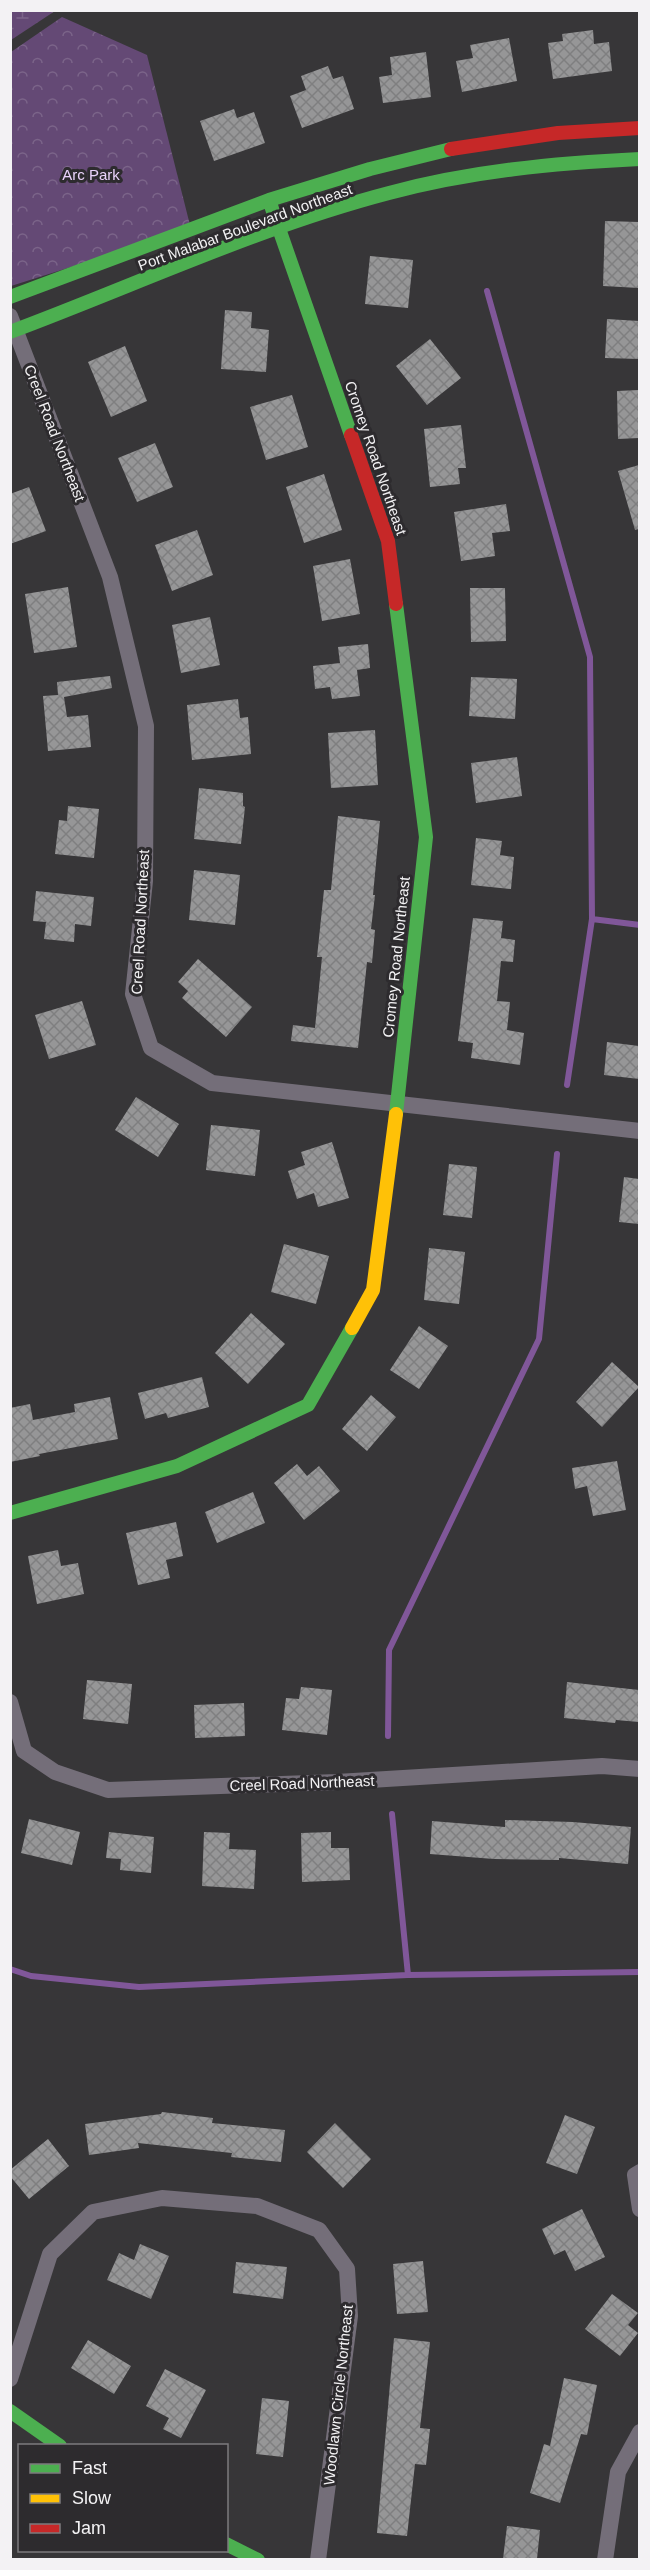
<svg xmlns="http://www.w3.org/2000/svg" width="650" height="2570" font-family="Helvetica,sans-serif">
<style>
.wetland{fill:url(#wetland-marsh)}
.park{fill:url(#park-crowns)}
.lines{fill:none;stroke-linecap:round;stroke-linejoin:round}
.stream{stroke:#805799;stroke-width:6}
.building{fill:url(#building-cross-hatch)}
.street{stroke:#746e79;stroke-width:16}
.fast{stroke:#4caf50;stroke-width:14}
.slow{stroke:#ffc107;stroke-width:14}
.jam{stroke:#c62828;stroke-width:14}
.labels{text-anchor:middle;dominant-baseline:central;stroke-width:6;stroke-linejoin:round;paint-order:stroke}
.park-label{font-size:15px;fill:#ead3fb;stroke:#2d2b2e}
.street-label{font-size:15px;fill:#f3f2f4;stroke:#2d2b2e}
</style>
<defs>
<pattern id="wetland-marsh" width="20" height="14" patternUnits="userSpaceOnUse" patternTransform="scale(1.5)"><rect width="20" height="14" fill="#644975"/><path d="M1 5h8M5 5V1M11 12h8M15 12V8" fill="none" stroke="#7b6489"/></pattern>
<pattern id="park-crowns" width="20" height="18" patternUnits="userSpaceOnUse" patternTransform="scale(1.5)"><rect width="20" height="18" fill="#644975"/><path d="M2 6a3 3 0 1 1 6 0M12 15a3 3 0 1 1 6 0" fill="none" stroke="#7b6489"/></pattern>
<pattern id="building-cross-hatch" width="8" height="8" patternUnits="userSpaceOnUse" patternTransform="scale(1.5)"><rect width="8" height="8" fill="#969697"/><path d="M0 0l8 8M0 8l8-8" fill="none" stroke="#7f7f80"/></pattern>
</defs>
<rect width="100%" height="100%" fill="#373638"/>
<path class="wetland" d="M11,10h44v1l-44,29z"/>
<path class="park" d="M62,17l85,38 44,174 -180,57v-234z"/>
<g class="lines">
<path class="stream" d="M487,291l103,366 2,262 -25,166
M592,919l48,6
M388,1736l1,-86 150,-311 18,-185
M392,1814l16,161
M10,1969l21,7 108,11 269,-12 232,-3"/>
</g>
<path class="building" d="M593,30l1,14 15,-2 3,29 -59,8 -5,-36 15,-2 -1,-7z
M509,38l8,43 -55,11 -6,-31 17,-3 -3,-13z
M426,52l5,45 -48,6 -4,-26 13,-2 -2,-18z
M328,66l5,13 10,-3 11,33 -52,19 -12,-32 16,-6 -5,-14z
M234,109l3,9 17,-6 11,31 -51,18 -14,-40z
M605,221l34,1v66l-36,-2z
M370,256l43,4 -5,48 -43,-4z
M225,310l27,2 -1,16 18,2 -3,42 -45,-3z
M607,319l32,2v38l-34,-1z
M430,339l31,39 -34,27 -31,-39z
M125,346l22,55 -36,16 -23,-55z
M639,390v48l-21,1 -1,-48z
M292,395l16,52 -42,13 -16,-53z
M461,425l5,43h-8l2,16 -30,3 -6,-58z
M155,443l18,44 -36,15 -19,-44z
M639,465v64l-4,1 -17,-59z
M324,474l18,56 -38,13 -18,-56z
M29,487l17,44 -36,13v-50z
M506,504l4,27 -18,2 3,23 -34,5 -7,-49z
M197,530l16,45 -41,16 -17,-46z
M350,559l10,55 -38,7 -9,-55z
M68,587l9,60 -43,6 -9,-59z
M470,588h35l1,53 -35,1z
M210,617l10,48 -39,8 -9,-48z
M368,644l2,24 -13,2 3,26 -28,3 -2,-12 -15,2 -2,-23 27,-3 -2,-16z
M110,676l2,12 -48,9 3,20 21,-2 3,32 -43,4 -5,-55 15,-1 -1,-13z
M471,677l46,2 -2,40 -46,-3z
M238,699l2,19 8,-1 3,37 -59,6 -5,-55z
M375,730l3,55 -47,3 -3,-55z
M517,757l5,39 -46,7 -5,-40z
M199,788l44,5v13l2,1 -4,37 -47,-5z
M68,806l31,3 -5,49 -39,-4 4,-34 8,1z
M338,816l42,5 -7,74h2l-4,34 4,1 -3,33 -5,-1 -9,86 -67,-7 2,-16 22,3 7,-71h-5l7,-67h7z
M476,838l26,3 -2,14 14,2 -3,32 -40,-4z
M194,870l46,5 -5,50 -46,-5z
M36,891l58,6 -3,29 -16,-2 -1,18 -30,-3 2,-17 -13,-1z
M473,918l30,3 -2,17 14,2 -2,22 -12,-1 -4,40 13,1 -3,28 17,3 -4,32 -49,-7 2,-15 -15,-2z
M198,959l54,48 -26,30 -44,-39 6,-7 -10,-9z
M82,1001l14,44 -47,14 -14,-44z
M607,1042l32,4v33l-35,-4z
M136,1097l43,27 -21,33 -43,-27z
M211,1125l49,5 -5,46 -49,-6z
M332,1142l17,56 -31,9 -4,-14 -17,6 -9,-28 17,-6 -4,-13z
M449,1164l28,3 -5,51 -29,-3z
M624,1177l15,2v45l-20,-2z
M284,1244l45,12 -13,48 -45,-12z
M429,1248l36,4 -6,52 -35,-4z
M251,1313l34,31 -37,40 -33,-31z
M419,1326l29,20 -29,43 -29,-19z
M612,1362l27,25 -37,40 -26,-25z
M202,1377l7,30 -41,11 -2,-5 -21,6 -7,-26z
M371,1395l25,22 -29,34 -25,-22z
M110,1397l8,42 -79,15 1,2 -30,6v-54l20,-4 3,16 42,-8 -1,-8z
M617,1461l9,49 -33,6 -6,-30 -12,3 -3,-21z
M297,1464l10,12 12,-10 21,25 -36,29 -30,-37z
M253,1492l12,31 -48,20 -12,-31z
M176,1522l7,34 -17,4 4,18 -32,7 -12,-52z
M58,1550l3,16 17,-3 6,31 -47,10 -9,-48z
M87,1680l45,4 -4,40 -45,-5z
M567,1682l72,8v32l-23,-2 -1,3 -51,-5z
M301,1687l31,3 -5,45 -45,-5 4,-32 13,1z
M244,1703l1,33 -50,2 -1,-33z
M29,1819l51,13 -8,33 -51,-12z
M505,1820l68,2 58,5 -3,37 -69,-6v2l-65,-1 -64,-5 2,-33 73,6z
M109,1832l45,5 -3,36 -31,-3 1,-11 -15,-1z
M204,1832l26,1 -1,16 27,1 -2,39 -52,-3z
M331,1832v16h18l1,32 -48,2 -1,-49z
M162,2112l51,6 -1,5 73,7 -4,32 -50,-5 1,-4 -94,-10 1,5 -50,7 -4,-31 76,-10z
M565,2115l30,12 -18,47 -31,-11z
M335,2123l36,36 -28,29 -36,-36z
M48,2139l21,27 -40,33 -19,-23v-6z
M582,2209l23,48 -30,14 -10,-21 -11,5 -12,-26z
M140,2244l29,12 -18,43 -44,-19 12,-27 15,7z
M423,2261l5,51 -31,2 -4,-50z
M236,2262l51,5 -4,32 -50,-6z
M612,2294l26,19 -10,12 10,8 -18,23 -35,-27z
M394,2338l36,4 -10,86 10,1 -4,36 -11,-1 -8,72 -30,-3z
M88,2340l43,26 -17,28 -43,-26z
M165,2369l41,21 -25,48 -18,-9 6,-11 -23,-12z
M564,2378l33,7 -10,50 -6,-1 -21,69 -30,-10 14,-49 6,2z
M262,2398l27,3 -6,56 -27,-3z
M507,2526l33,4 -3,29h-34z"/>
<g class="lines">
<path class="street" d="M10,316l100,261 36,149 -1,155 -12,113 18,54 61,35 428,48
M10,1702l14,49 31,21 53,18 229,-8 265,-16 38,3
M640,2172l-5,3 5,34
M10,2379l40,-125 43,-42 69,-14 95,8 62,24 28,39 3,47 -32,244
M605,2560l13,-88 22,-40"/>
<path class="fast" d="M269,200l82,235
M10,297l259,-97 101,-31 81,-20
M10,332c126,-47 249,-105 379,-139 82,-22 166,-30 251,-34
M396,1114l30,-277 -30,-233
M10,1513l167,-47 131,-61 44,-77
M10,2411l50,35
M226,2544l32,16"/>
<path class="slow" d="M352,1328l21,-38 23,-176"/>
<path class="jam" d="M451,149l107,-16 82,-5
M351,435l37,106 8,63"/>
</g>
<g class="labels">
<g class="park-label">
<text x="91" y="174">Arc Park</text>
</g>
<g class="street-label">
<text transform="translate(245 227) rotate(-20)">Port Malabar Boulevard Northeast</text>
<text transform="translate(55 433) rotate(69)">Creel Road Northeast</text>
<text transform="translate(376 458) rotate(71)">Cromey Road Northeast</text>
<text transform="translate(140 922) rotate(-87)">Creel Road Northeast</text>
<text transform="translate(396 957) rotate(-84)">Cromey Road Northeast</text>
<text transform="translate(302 1783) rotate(-2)">Creel Road Northeast</text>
<text transform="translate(338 2395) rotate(-84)">Woodlawn Circle Northeast</text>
</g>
</g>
<rect width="650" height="2570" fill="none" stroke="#f3f2f4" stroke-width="24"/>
<rect x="18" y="2444" width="210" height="108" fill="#2d2b2e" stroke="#7c7b7d" stroke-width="1.5"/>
<rect x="30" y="2464" width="30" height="9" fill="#4caf50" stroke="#7c7b7d" stroke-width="1.5"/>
<text x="72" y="2474" font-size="18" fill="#f3f2f4">Fast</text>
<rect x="30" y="2494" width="30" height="9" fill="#ffc107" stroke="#7c7b7d" stroke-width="1.5"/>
<text x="72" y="2504" font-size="18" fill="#f3f2f4">Slow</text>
<rect x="30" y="2524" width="30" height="9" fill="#c62828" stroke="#7c7b7d" stroke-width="1.5"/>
<text x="72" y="2534" font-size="18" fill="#f3f2f4">Jam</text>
</svg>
